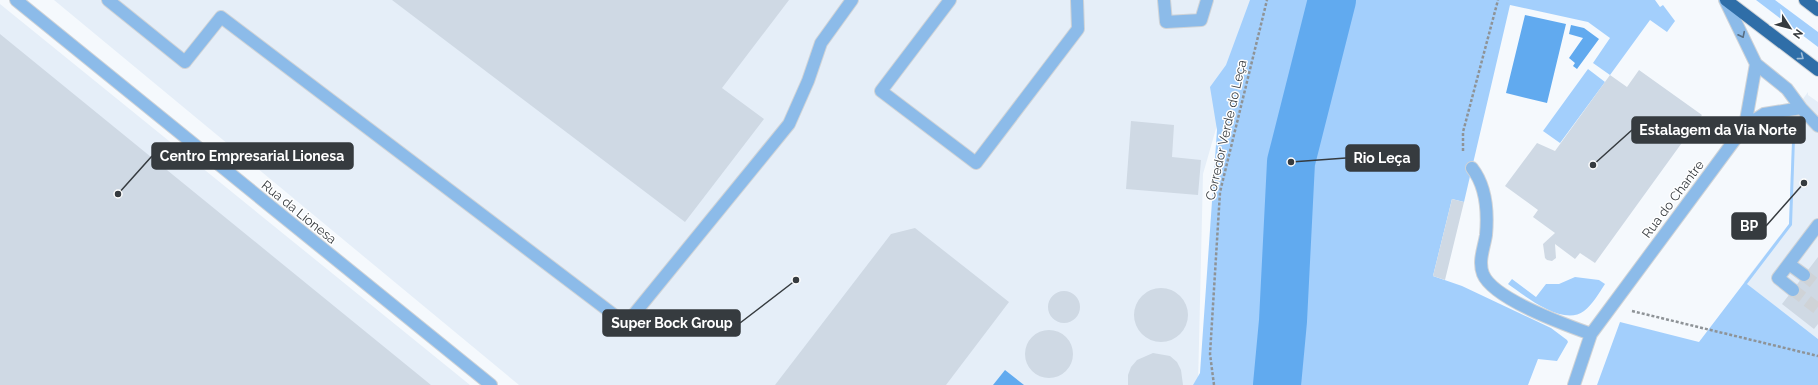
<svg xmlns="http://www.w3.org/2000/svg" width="1818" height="385" font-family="Raleway,sans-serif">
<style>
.built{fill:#e5eef8}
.green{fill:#a3cffc}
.water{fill:#61aaef}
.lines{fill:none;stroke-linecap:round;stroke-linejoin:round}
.river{stroke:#61aaef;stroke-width:48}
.building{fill:#cfd9e4}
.minor-tunnel{stroke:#cfd3d7;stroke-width:12;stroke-dasharray:12 6;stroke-linecap:butt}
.minor-casing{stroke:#cfd3d7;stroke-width:14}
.highway-casing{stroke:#cfd3d7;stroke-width:14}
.path{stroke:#8e9397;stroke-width:2.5;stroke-dasharray:3 2;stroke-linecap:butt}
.minor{stroke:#8cbbe9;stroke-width:12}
.highway{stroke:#2f6ea8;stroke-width:12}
.oneway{stroke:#586e83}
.oneway2{stroke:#a1bed8}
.labels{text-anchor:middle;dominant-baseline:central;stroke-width:3;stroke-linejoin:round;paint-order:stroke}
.street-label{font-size:13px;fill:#363b3f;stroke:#fff}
.leader{fill:none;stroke:#363b3f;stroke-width:1.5}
.callout-dot{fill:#363b3f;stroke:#fff;stroke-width:1.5}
.callout{fill:#363b3f;stroke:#363b3f;stroke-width:1.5}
.callout-label{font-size:14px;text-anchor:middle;font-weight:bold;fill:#fff}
</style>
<rect width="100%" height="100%" fill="#f5f9fd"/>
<path class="built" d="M54,0h1199l-50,174 -5,211h-679z
M0,4l470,381h-470z
M1808,92v3l10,7v237l-74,-57 45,-58 3,-82 -13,-10z"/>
<path class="green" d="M1250,0h405l5,7 3,-2 12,16 -8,11 -17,-12 -40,55 -17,-12 17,-25 -22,-16 -78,-17 -46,197 -12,-3 -19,77 29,10 89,42 16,12 1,2 -11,19 -19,-2 -10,26h-335l7,-12 17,-243 -7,-43 16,-22z
M1756,0h19l43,32v15z
M1588,69l17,13 -45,61 -17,-12z
M1789,132h4l2,6 -3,87 -45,59 71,55v46h-221l23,-63 79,20 90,-118 3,-82 -7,-5z
M1575,277l24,3 6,4c-6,9 -13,21 -21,27 -21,16 -59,-15 -76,-27l4,-5 24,18 10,-13h13z"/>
<path class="water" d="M1525,15l41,9 -19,79 -41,-10z
M1571,25l13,3 15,11 -22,30 -4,-3 2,-3 -6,-5 14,-20 -14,-4z
M1005,370l19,15h-31z"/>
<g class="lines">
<path class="river" d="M1277,385l6,-64 8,-159 41,-162"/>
</g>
<path class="building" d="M392,0h397l-67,88 42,31 -79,103z
M0,34l431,351h-431z
M1639,70l63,45 -107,148 -15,-10 -5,6 -20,-15 1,14 -4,3 -5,-1 -2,-2 -2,-14 12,-11 -22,-16 5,-7 -33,-24 32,-43 18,8 55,-76 17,12z
M1131,121l43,4 -2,32 29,3 -3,35 -72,-6z
M1452,199l12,3 -19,78 -12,-4z
M915,228l94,74 -63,83h-171l116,-151z
M1818,257v67l-4,5 -32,-25z
M1134 315a27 27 0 1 1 54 0a27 27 0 1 1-54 0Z
M1048 307a16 16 0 1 1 32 0a16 16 0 1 1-32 0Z
M1025 354a24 24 0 1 1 48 0a24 24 0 1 1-48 0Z
M1153,353l17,3 7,6 4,8 2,15h-55v-10l3,-8 6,-7z"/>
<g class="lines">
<path class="minor-tunnel" d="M1804,275l14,11
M1793,290l25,19"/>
<g class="minor-casing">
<path id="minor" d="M16,0l475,385
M108,0l77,62 36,-45 405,307 163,-200 19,-43 13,-38 31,-43
M950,0l-69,91 95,72 102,-134 -1,-29
M1164,0l2,22 35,-2 6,-20
M1756,64l31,25 14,19 17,18
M1745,126l19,-12 37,-6
M1472,168c14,18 16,45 14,67 -2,13 -8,26 -3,39 10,25 83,51 108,60
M1789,264l15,11
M1793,290l-15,-12 40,-53
M1574,385l17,-51 154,-208 11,-62 -31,-64"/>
</g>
<g class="highway-casing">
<path id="highway" d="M1726,0l92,70
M1805,0l13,10"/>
</g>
<path class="path" d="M1463,151v-19l35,-132
M1632,311l186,45
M1214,385l-4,-31 10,-162 47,-192"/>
<use href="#minor" class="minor"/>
<use href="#highway" class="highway"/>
</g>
<defs><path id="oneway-chevron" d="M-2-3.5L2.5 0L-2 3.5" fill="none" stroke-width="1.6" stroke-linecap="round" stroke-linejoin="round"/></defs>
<use class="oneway" href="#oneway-chevron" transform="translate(1742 35) rotate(64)"/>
<use class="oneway2" href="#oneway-chevron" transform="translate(1801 57) rotate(37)"/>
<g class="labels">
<g class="street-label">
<text transform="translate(1226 130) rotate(-77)">Corredor Verde do Leça</text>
<text transform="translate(1673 199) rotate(-53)">Rua do Chantre</text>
<text transform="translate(299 212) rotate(39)">Rua da Lionesa</text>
</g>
</g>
<path class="leader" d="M1593 165L1632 130M118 194L152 156M1291 162L1346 158M1804 183L1766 226M796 280L740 323"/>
<g class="callout-dot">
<circle cx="1593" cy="165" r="4"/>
<circle cx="118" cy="194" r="4"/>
<circle cx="1291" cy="162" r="4"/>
<circle cx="1804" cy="183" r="4"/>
<circle cx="796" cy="280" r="4"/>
</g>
<g class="callout">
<rect x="1632" y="117" width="173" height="26" rx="4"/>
<rect x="152" y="143" width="201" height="26" rx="4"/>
<rect x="1346" y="145" width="73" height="26" rx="4"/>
<rect x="1732" y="213" width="34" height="26" rx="4"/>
<rect x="603" y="310" width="137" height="26" rx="4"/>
</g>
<g class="callout-label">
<text x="1718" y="135">Estalagem da Via Norte</text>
<text x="252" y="161">Centro Empresarial Lionesa</text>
<text x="1382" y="163">Rio Leça</text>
<text x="1749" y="231">BP</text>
<text x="672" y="328">Super Bock Group</text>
</g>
<g transform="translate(1790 28) rotate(126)" stroke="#ffffff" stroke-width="3" paint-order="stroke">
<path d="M0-3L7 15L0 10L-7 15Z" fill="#363b3f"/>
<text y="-6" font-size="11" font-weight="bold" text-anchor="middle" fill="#363b3f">N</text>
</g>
</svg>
